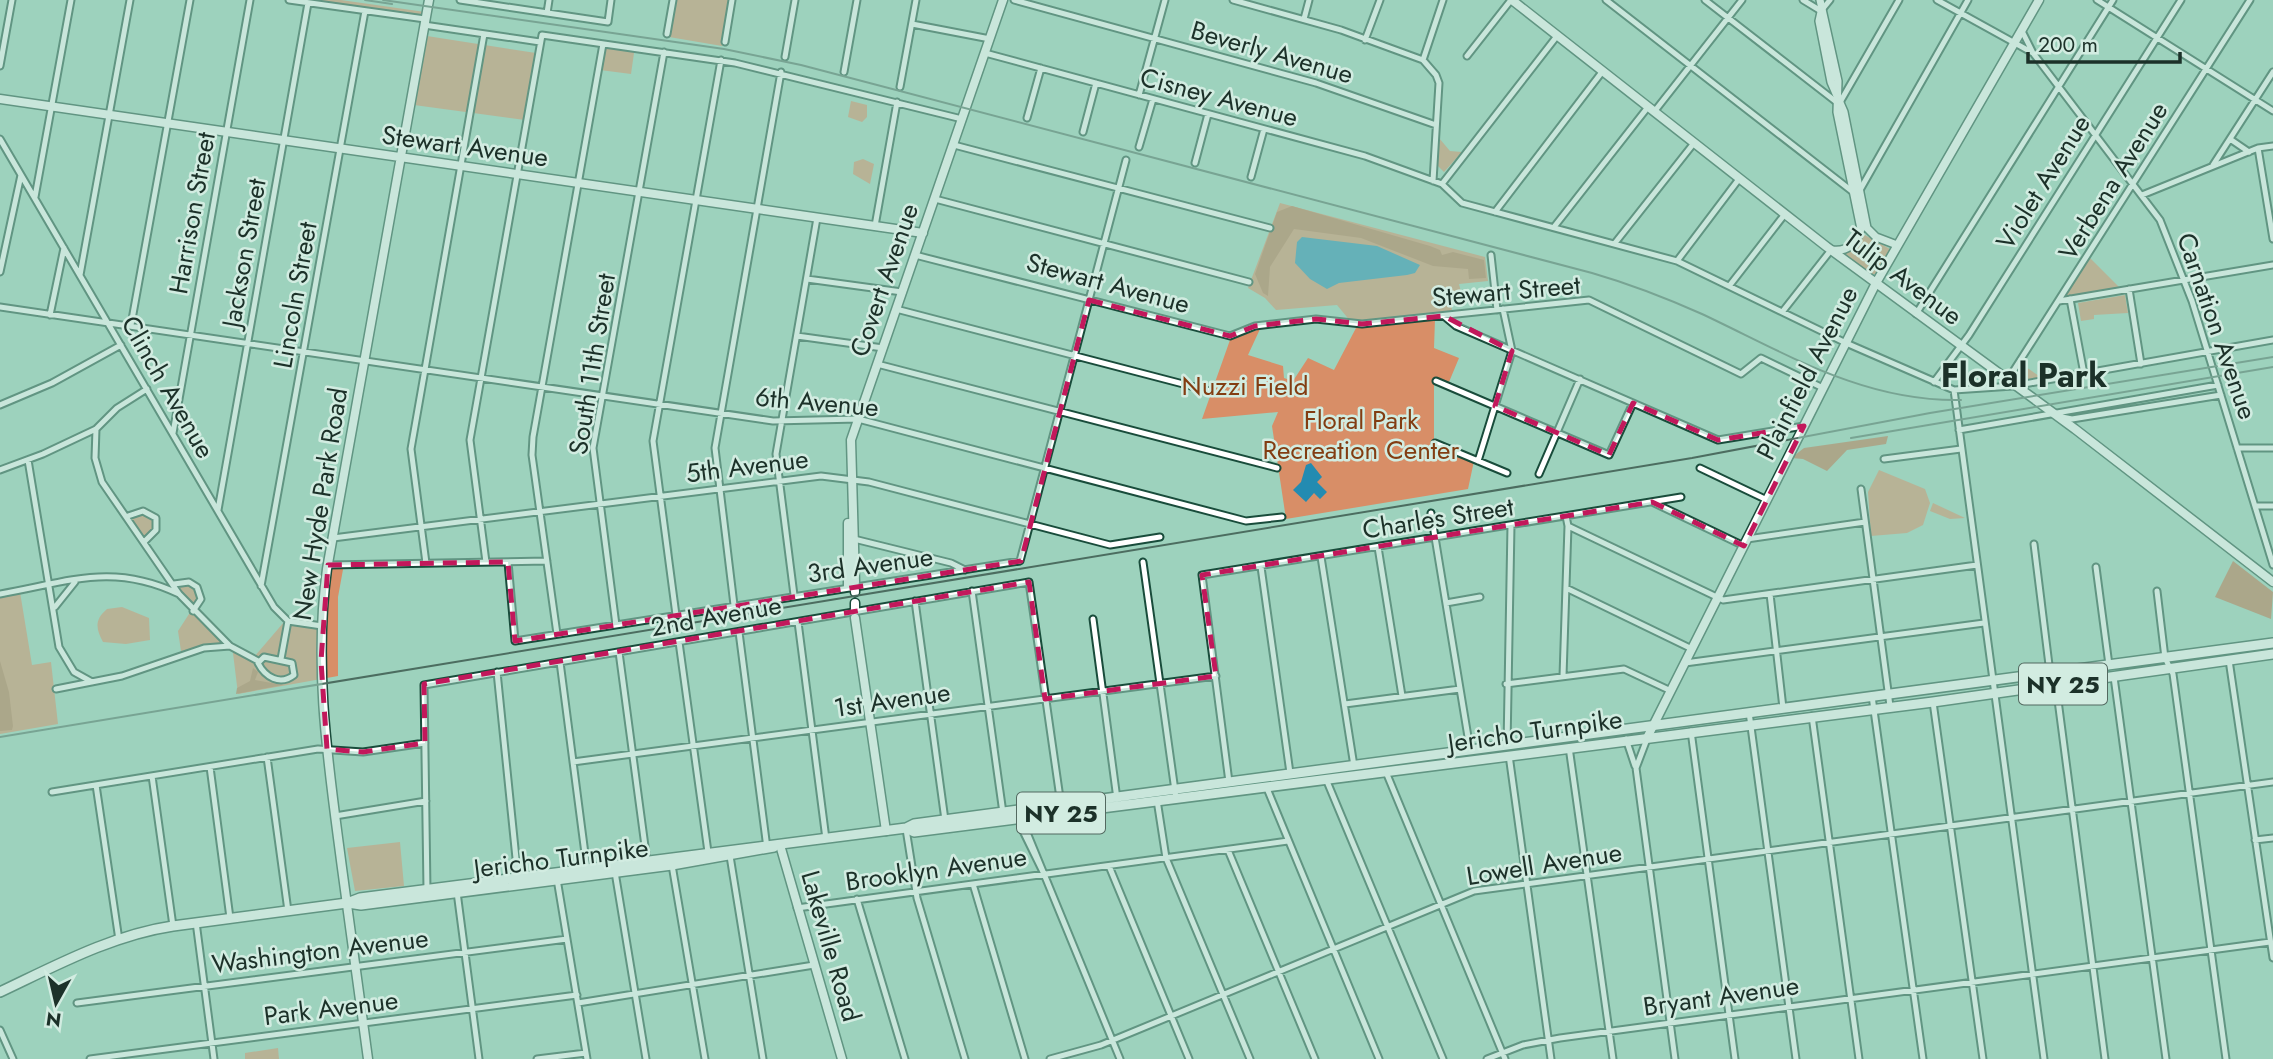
<svg xmlns="http://www.w3.org/2000/svg" width="2273" height="1059" font-family="Jost,sans-serif">
<style>
.green{fill:#d88e67}
.forest{fill:#bd744d}
.water{fill:#238bb1}
.lines{fill:none;stroke-linecap:round;stroke-linejoin:round}
.minor-casing{stroke:#194c3b;stroke-width:9}
.tertiary-casing{stroke:#194c3b;stroke-width:10}
.secondary-casing{stroke:#194c3b;stroke-width:11}
.primary-casing{stroke:#194c3b;stroke-width:12}
.minor{stroke:#fff;stroke-width:5}
.tertiary{stroke:#fff;stroke-width:7}
.secondary{stroke:#fff;stroke-width:8}
.primary{stroke:#fff;stroke-width:9}
.rail{stroke:#4c6d60;stroke-width:2}
.marked{fill:none;stroke:#c2185b;stroke-width:5;stroke-dasharray:14 9;stroke-linejoin:round}
.labels{text-anchor:middle;dominant-baseline:central;stroke-width:5;stroke-linejoin:round;paint-order:stroke}
.shield{fill:#d2ece1;stroke:#536960;stroke-width:2}
.shield-label{font-size:24px;font-weight:bold;fill:#1c3129}
.street-label{font-size:26px;fill:#1c3129;stroke:#d2ece1}
.park-label{font-size:26px;fill:#823d12;stroke:#d2ece1}
.district-label{font-size:33px;font-weight:bold;fill:#1c3129;stroke:#d2ece1}
</style>
<rect width="100%" height="100%" fill="#9dd2bd"/>
<path class="green" d="M295,0h46l84,12 -1,7z
M676,0h55l-9,46 -53,-9z
M427,36l109,17 -11,67 -111,-15z
M605,41l30,5 -4,28 -31,-4z
M851,101l16,4v12l-5,5 -14,-5z
M1439,138l11,13 12,1 -18,20 -6,-6z
M863,159l11,5 -4,20 -17,-10 1,-12z
M1280,203l205,54 3,24 -29,3 2,8 -10,2 1,18 -9,1 -8,6 -1,29 25,10 -10,24 -15,-5v67l40,17 -6,28 -182,30 -14,-93 6,-14 -76,7 28,-79 30,-11 -12,26 35,11 1,12 9,3 15,-23 26,12 22,-42 -19,-23 -61,5 -11,-12 -17,-10z
M1863,234l27,15 -15,25h-5l-24,-17 -1,-4z
M2088,256l34,34 -62,10z
M2125,295l3,18 -34,2v4l-13,2 -3,-18z
M2023,365l19,13 -24,6 -5,-3z
M1879,470l46,19 5,14 -7,22 -16,8 -36,3 -3,-44z
M1933,503l32,15 -15,1 -20,-8z
M144,512l11,6v11l-10,10 -15,-23z
M326,564h18l-6,33v79l-100,18 -6,-49 22,12 30,-35 35,3z
M189,582l7,5 4,12 -7,11 -18,-26z
M20,592l12,73 19,-3 7,62 -58,10v-138z
M122,607l27,11 1,22 -24,4 -23,-2c-7,-13 -9,-22 4,-33z
M191,611l36,34 -46,6 -3,-20z
M400,842l4,44 -49,5 -8,-43z
M278,1048l1,11h-34v-6z"/>
<path class="forest" d="M1292,206l138,40 10,4 2,5 11,-3 31,8 2,18 -17,1 -1,-10 -35,-3 -72,-28 -67,-9 -24,38 -2,29 -5,-3 -8,-19 22,-62z
M1888,436l-2,8 -39,6 -20,21 -24,-12 -12,-1 13,-10z
M2233,561l40,31 -2,27 -56,-22z
M0,661l9,31 4,34 -1,4 -12,1z
M253,668l5,4 -3,8 28,5 -47,9 1,-6 13,-7z"/>
<path class="water" d="M1302,237l75,9 43,19 -5,8 -8,2 -68,8 -12,6 -17,-10 -15,-16 2,-21z
M1311,463l11,14 -5,5 10,10 -7,7 -6,-6 -8,9 -13,-12 8,-8 5,-17z"/>
<g class="lines">
<g class="minor-casing">
<path id="minor" d="M289,0l136,19
M460,0l148,22 3,-22
M1014,0l302,83 120,42
M1233,0l108,30 82,30 13,15 3,8 -6,98
M1606,0l247,192 7,-2 108,-190
M1705,0l134,104 60,-104
M1803,0l18,11 9,-11
M1937,0l96,53 127,167 32,81 81,264
M2097,0l176,111
M547,13l2,-13
M1304,19l5,-19
M912,24l78,15
M424,25l116,17
M2022,31l11,22
M667,34l6,-34
M1365,40l15,-40
M725,42l7,-42
M985,53l380,103 77,28 20,19 215,58 169,82 108,47 59,-4 260,-46
M1467,56l44,-56
M785,57l10,-57
M1423,60l20,-60
M0,66l12,-66
M844,72l13,-72
M900,87l16,-87
M1139,95l26,-95
M1654,112l88,-112
M1027,118l14,-50
M1083,132l13,-49
M0,139l274,468 14,14 34,5
M2230,139l19,13
M954,145l316,83
M1139,147l14,-48
M2258,148l15,91
M1195,163l13,-49
M2213,165l60,-93
M1251,177l13,-48
M1442,184l115,-148
M2142,195l116,-47 15,-2
M35,197l36,-197
M935,199l314,83
M1495,212l107,-140
M875,226l22,-124
M1554,227l94,-120
M1615,243l79,-100
M915,255l315,81 25,-10 61,-7 46,5 227,-24 152,74 20,-16 62,30
M1491,255l6,55
M1677,261l62,-82
M0,272l21,-97
M80,275l50,-275
M807,279l95,13
M1730,285l55,-71
M2129,289l12,75
M2070,299l14,75
M2059,301l214,-36
M0,307l773,114 85,-2 388,102 36,-4
M896,309l314,82
M1783,311l48,-61
M1916,314l197,-314
M50,315l14,-67
M1444,316l12,10 262,114 86,-14
M131,325l59,-325
M797,336l86,12
M877,364l400,104
M1436,381l173,74 24,-52
M2007,381l243,-381
M1934,382l35,-47 212,-335
M1954,390l90,669
M0,405l52,-22 69,-38
M2062,417l10,2 149,-24
M96,429l-1,29 7,24 77,112 51,52
M1959,430l259,-45
M173,433l77,-433
M1435,443l72,30
M2237,448h36
M1884,459l77,-10
M28,460l31,187 15,25 18,10
M1478,461l34,-110 -9,-42
M1700,468l67,32
M0,470l43,-16 53,-25 21,-21 30,-19
M1539,474l41,-95
M1861,489l29,217
M1652,502l92,44
M2255,506h18
M218,510l90,-507
M1431,513l39,236
M128,516l15,-5 13,7v12l-11,11
M1566,516l2,10 155,74 254,-35
M333,538l488,-62 48,6 241,63 50,-8
M854,539l97,24 14,7
M1747,539l118,-17
M2034,544l16,129
M1378,547l24,149
M1321,557l33,209
M486,562l-16,-122 72,-405 193,28 227,56
M508,562l7,79 505,-80 106,-401
M1143,562l33,236
M426,563l-15,-114 73,-415
M328,565l219,-4
M1261,567l29,206
M2096,567l13,98
M174,584l15,-2 8,5 4,12 -8,12
M261,586l104,-575
M1566,588l126,61
M972,591l31,222
M2157,591l8,67 8,16 53,385
M0,594c69,-12 112,-32 179,0
M1770,594l13,114
M794,595l-18,-141 41,-236
M915,601l30,219
M1446,603l34,-6
M734,605l-19,-157 66,-376
M55,607l20,-25
M676,615l-23,-174 68,-381
M1093,619l24,180
M798,622l28,217
M616,625l-23,-177 71,-396
M739,632l28,216
M557,634l-25,-179 1,-18 70,-393
M679,642l29,210
M619,652l28,209
M264,657l28,6 2,12c-14,11 -29,2 -36,-12z
M281,659l7,-38
M2229,660l44,298
M560,662l27,207
M1685,663l299,-40
M497,672l21,206
M1563,676l5,-150
M2114,677l52,382
M1506,684l118,-15 47,22
M2056,685l49,374
M56,689l66,-13 82,-28 26,-2 28,15
M1872,696l51,363
M1933,702l50,357
M1345,704l115,-15
M1749,712l47,347
M1812,716l47,343
M1691,731l44,328
M1626,739l9,27
M1647,739l-11,29 39,291
M1507,746l4,-221
M1569,747l44,312
M1509,755l42,304
M267,757l21,154
M573,762l643,-86
M210,767l20,151
M1386,772l119,287
M152,776l21,150
M1326,779l117,280
M1229,782l-27,-207 479,-78
M96,785l23,155
M1266,786l113,273
M52,792l266,-43 45,3 62,-9
M1157,800l9,58 84,201
M335,816l91,-15
M906,829l11,69 48,161
M2255,840l18,-2
M1228,850l87,209
M730,856l33,203
M672,865l33,194
M1109,866l80,193
M615,872l31,187
M1044,874l-23,-47v-9l99,241
M557,879l30,180
M973,884l52,175
M427,890l-3,-205 605,-103 32,223
M457,892l22,167
M857,899l48,160
M797,908l491,-67
M196,922l18,137
M77,1003l490,-64
M578,1003l236,-38
M0,1030l13,29
M90,1059l487,-64
M537,1059l49,-6
M1050,1059l51,-14 373,-154 799,-109
M1487,1059l36,-14 37,-7 710,-96"/>
</g>
<g class="tertiary-casing">
<path id="tertiary" d="M1820,0l18,81 -1,31 24,117c-4,14 -13,23 -29,21
M1821,12l-2,9 12,61 13,30 23,116 9,9 21,8"/>
</g>
<g class="secondary-casing">
<path id="secondary" d="M1512,0l315,247 248,182 198,153
M0,99l923,134
M855,582l-4,-142 152,-440
M848,586v-63
M855,591v1
M855,609v-6
M855,618l31,213
M1648,736l228,-453 163,-283
M780,845l62,214
M368,1059c-9,-64 -17,-128 -26,-191 -13,-100 -29,-198 -15,-299l102,-569"/>
</g>
<g class="primary-casing">
<path id="primary" d="M906,828l8,4 1019,-130 340,-48
M348,903l13,2 311,-40 102,-18
M0,992c55,-26 112,-57 173,-66l174,-23 13,-5 546,-70 8,-4 1359,-181"/>
</g>
<use href="#minor" class="minor"/>
<use href="#tertiary" class="tertiary"/>
<use href="#secondary" class="secondary"/>
<use href="#primary" class="primary"/>
<path class="rail" d="M365,0l27,4
M383,0l341,49 77,16 791,208c38,11 74,25 110,41 85,40 162,88 259,86
M1851,438l422,-71
M0,737l1692,-279 238,-45 343,-56"/>
</g>
<path d="M0 0H2273V1059H0ZM1089,300l141,36 25,-10 61,-7 46,5 82,-8 68,35 -17,55 114,49 24,-52 85,37 86,-14 -60,120 -92,-44 -450,73 14,101 -171,23 -16,-117 -605,102 1,59 -62,9 -36,-3 -6,-88 7,-96 180,-3 7,79 506,-80z" fill="#9dd2bd" fill-opacity=".55" fill-rule="evenodd"/>
<path class="marked" d="M1089,300l141,36 25,-10 61,-7 46,5 82,-8 68,35 -17,55 114,49 24,-52 85,37 86,-14 -60,120 -92,-44 -450,73 14,101 -171,23 -16,-117 -605,102 1,59 -62,9 -36,-3 -6,-88 7,-96 180,-3 7,79 506,-80z"/>
<g class="labels">
<g class="shield">
<rect x="2019" y="663.5" width="88" height="41" rx="5"/>
<rect x="1017" y="792.5" width="88" height="41" rx="5"/>
</g>
<g class="shield-label">
<text x="2063" y="684">NY 25</text>
<text x="1061" y="813">NY 25</text>
</g>
<g class="street-label">
<text transform="translate(1272 52) rotate(16)">Beverly Avenue</text>
<text transform="translate(1219 97) rotate(15)">Cisney Avenue</text>
<text transform="translate(465 146) rotate(8)">Stewart Avenue</text>
<text transform="translate(2113 181) rotate(-58)">Verbena Avenue</text>
<text transform="translate(2043 182) rotate(-58)">Violet Avenue</text>
<text transform="translate(192 213) rotate(-80)">Harrison Street</text>
<text transform="translate(244 253) rotate(-80)">Jackson Street</text>
<text transform="translate(1903 277) rotate(37)">Tulip Avenue</text>
<text transform="translate(884 280) rotate(-71)">Covert Avenue</text>
<text transform="translate(1108 283) rotate(15)">Stewart Avenue</text>
<text transform="translate(1506 291) rotate(-5)">Stewart Street</text>
<text transform="translate(295 295) rotate(-80)">Lincoln Street</text>
<text transform="translate(2217 326) rotate(71)">Carnation Avenue</text>
<text transform="translate(592 364) rotate(-81)">South 11th Street</text>
<text transform="translate(1807 373) rotate(-63)">Plainfield Avenue</text>
<text transform="translate(168 387) rotate(60)">Clinch Avenue</text>
<text transform="translate(817 402) rotate(5)">6th Avenue</text>
<text transform="translate(747 466) rotate(-7)">5th Avenue</text>
<text transform="translate(320 504) rotate(-81)">New Hyde Park Road</text>
<text transform="translate(1438 518) rotate(-9)">Charles Street</text>
<text transform="translate(870 565) rotate(-8)">3rd Avenue</text>
<text transform="translate(716 616) rotate(-10)">2nd Avenue</text>
<text transform="translate(892 700) rotate(-8)">1st Avenue</text>
<text transform="translate(1535 731) rotate(-8)">Jericho Turnpike</text>
<text transform="translate(561 858) rotate(-7)">Jericho Turnpike</text>
<text transform="translate(1544 864) rotate(-9)">Lowell Avenue</text>
<text transform="translate(936 869) rotate(-8)">Brooklyn Avenue</text>
<text transform="translate(831 946) rotate(74)">Lakeville Road</text>
<text transform="translate(320 951) rotate(-7)">Washington Avenue</text>
<text transform="translate(1721 996) rotate(-8)">Bryant Avenue</text>
<text transform="translate(331 1008) rotate(-7)">Park Avenue</text>
</g>
<g class="park-label">
<text x="1245" y="386">Nuzzi Field</text>
<text x="1361" y="420">Floral Park<tspan x="1361" dy="30">Recreation Center</tspan></text>
</g>
<g class="district-label">
<text x="2024" y="375">Floral Park</text>
</g>
</g>
<g transform="translate(56 1003) rotate(188)" stroke="#d2ece1" stroke-width="5" paint-order="stroke">
<path d="M0-5L12 26L0 18L-12 26Z" fill="#1c3129"/>
<text y="-10" font-size="19" font-weight="bold" text-anchor="middle" fill="#1c3129">N</text>
</g>
<path d="M2028 52v10h152v-10" fill="none" stroke="#1c3129" stroke-width="3.5"/>
<text x="2038" y="52" font-size="21" fill="#1c3129" stroke="#d2ece1" stroke-width="5" paint-order="stroke">200 m</text>
</svg>
